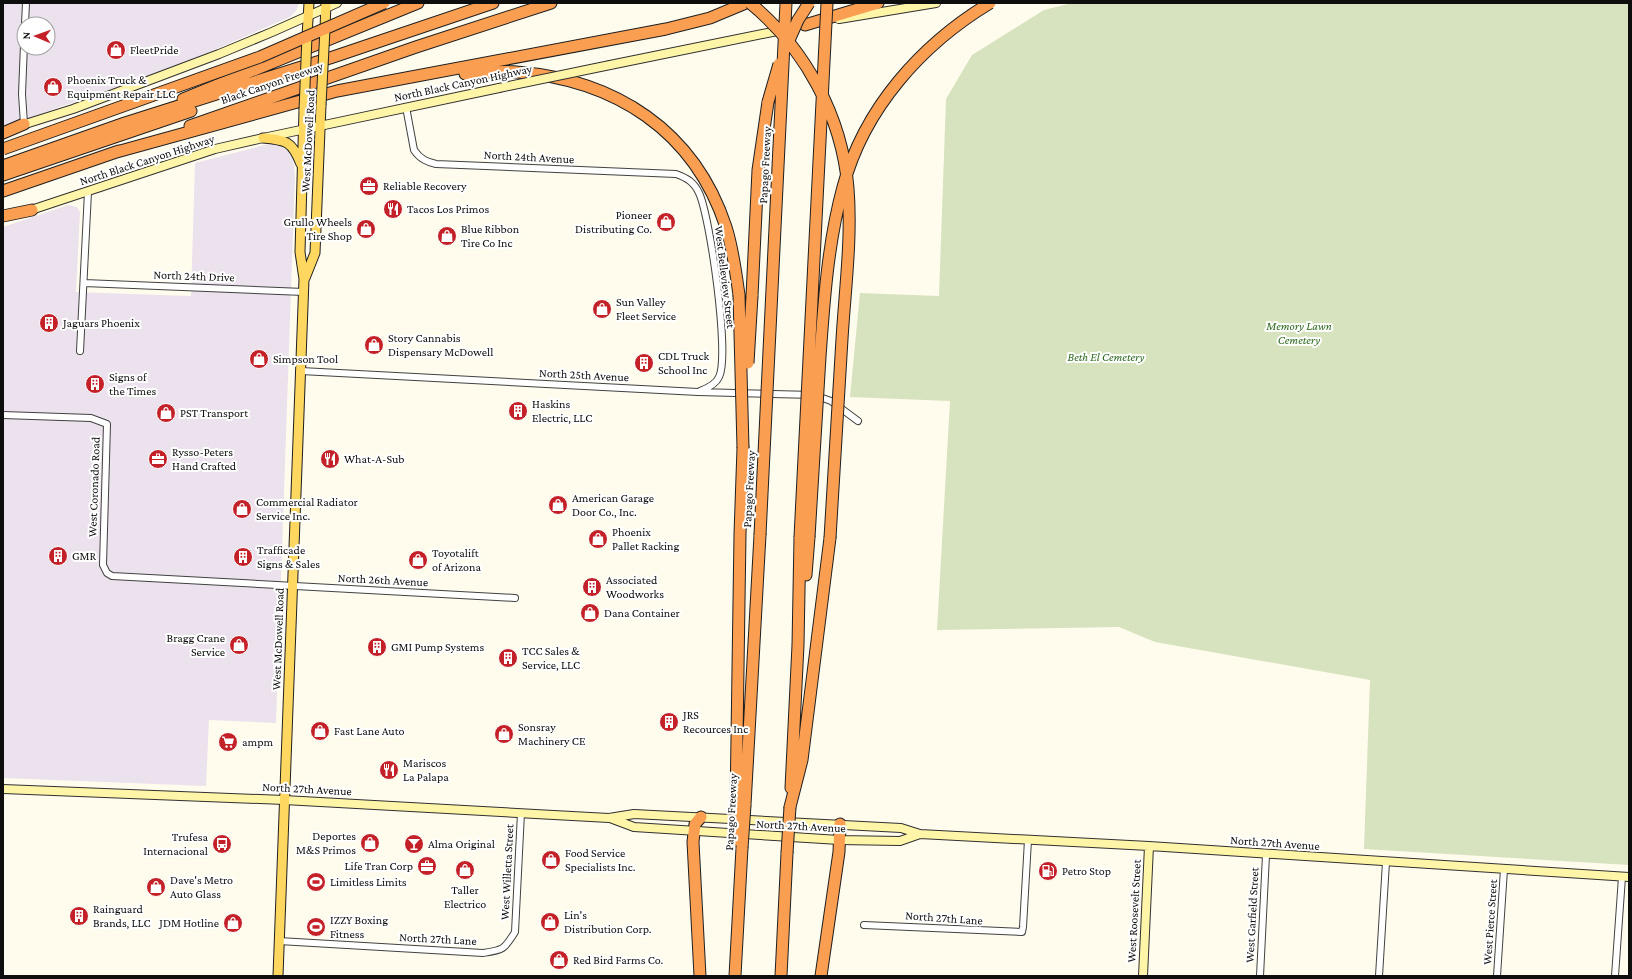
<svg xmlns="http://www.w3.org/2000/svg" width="1632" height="979" font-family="'Crimson Pro',serif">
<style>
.industrial{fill:#ece2ed;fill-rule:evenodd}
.cemetery{fill:#d7e2be}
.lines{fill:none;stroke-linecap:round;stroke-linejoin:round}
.street-casing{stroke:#414141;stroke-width:8}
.secondary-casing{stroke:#303030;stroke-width:10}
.primary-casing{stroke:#1f1f1f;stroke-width:11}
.highway-casing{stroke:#1f1f1f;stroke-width:13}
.street{stroke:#fff;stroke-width:6}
.secondary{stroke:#fff5a9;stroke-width:8}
.primary{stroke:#fed760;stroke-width:9}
.highway{stroke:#fa9e52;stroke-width:11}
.secondary-bridge-casing{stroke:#303030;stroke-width:10;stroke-linecap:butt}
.primary-bridge-casing{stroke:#1f1f1f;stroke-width:11;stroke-linecap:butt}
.highway-bridge-casing{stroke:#1f1f1f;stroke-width:13;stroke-linecap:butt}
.secondary-bridge{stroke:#fff5a9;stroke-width:8}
.primary-bridge{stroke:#fed760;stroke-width:9}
.highway-bridge{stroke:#fa9e52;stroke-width:11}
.labels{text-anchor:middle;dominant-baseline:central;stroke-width:4;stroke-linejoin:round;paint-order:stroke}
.poi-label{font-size:12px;fill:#0e0e0e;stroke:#fff;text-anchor:start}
.street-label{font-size:12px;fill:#0e0e0e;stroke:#fff}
.park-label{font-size:12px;font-style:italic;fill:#2b681b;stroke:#fff}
</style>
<rect width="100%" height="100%" fill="#fffcee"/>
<path class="industrial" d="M3,3h296l-3,8 -6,6 -113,49 -174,61zM24,24h24v24h-24z
M272,143l6,1 11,8 4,6 2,18 -19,547 -67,-3 -3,66 -203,-8v-551l65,-22 9,2 3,5 -4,80 115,4 4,-133z"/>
<path class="cemetery" d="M1072,3h557v862l-265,-16 6,-169 -215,-38 -36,-15 -182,3 13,-229 -100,-4 10,-104 79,3 7,-197 26,-44 72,-45z"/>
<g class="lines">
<g class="street-casing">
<path id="street" d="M25,24l1,-21
M406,107l8,43c6,9 13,12 22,14l240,10c11,4 18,8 23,19 11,23 31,163 20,184 -3,7 -11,11 -19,14
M24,124l-2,-30 2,-50
M84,283l220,9
M80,351l8,-159
M301,371l397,21 116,3 17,6 27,20
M3,415l88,3 16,6 -4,141 4,8 5,3 403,22
M864,925l158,7 1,-5 5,-87
M279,941l204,12c20,-3 21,-3 32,-21l6,-119
M1260,976l6,-121
M1379,976l7,-114
M1497,976l7,-107
M1615,976l7,-99"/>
</g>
<g class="secondary-casing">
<path id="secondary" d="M839,19l97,-16
M610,65l172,-35
M19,126l54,-17 146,-55 53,-22 65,-29
M28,211l187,-62 48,-11 236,-50
M3,789l281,11 325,18 25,-4 267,14 19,6 229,12 480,31
M610,818l24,9 205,13 61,1 20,-7
M1143,976l6,-130"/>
</g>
<g class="primary-casing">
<path id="primary" d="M325,29l1,-26
M307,36l2,-33
M263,138c23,2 29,3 38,26
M305,278l10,-25 6,-148
M278,976l26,-697 -4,-27 4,-142"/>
</g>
<g class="highway-casing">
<path id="highway" d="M805,25l73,-22
M465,74c17,-1 35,-4 52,-2 98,8 177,58 209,155 7,22 10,46 13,68
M183,99l235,-96
M190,126l226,-79 135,-44
M3,133l21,-9
M113,153l224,-62 329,-62 44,-11 36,-15
M3,166l122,-43 208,-66 160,-54
M3,175l188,-64
M3,191l116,-40
M3,216l29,-6
M752,296l6,-126 10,-68
M806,575l3,-38
M791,788l7,-143 2,-108
M736,805l4,-271 3,-86
M745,805l15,-270
M790,807l12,-47 28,-222
M700,976l-7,-134 2,-18 6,-7
M735,976l7,-128
M781,976l6,-123
M821,976l18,-124 1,-28"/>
</g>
<use href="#street" class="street"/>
<use href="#secondary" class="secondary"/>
<use href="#primary" class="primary"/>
<use href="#highway" class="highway"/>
<g class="secondary-bridge-casing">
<path id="secondary-bridge" d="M499,88l111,-23"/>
</g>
<g class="primary-bridge-casing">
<path id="primary-bridge" d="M321,105l4,-76
M304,110l3,-74"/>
</g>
<g class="highway-bridge-casing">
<path id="highway-bridge" d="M750,3c55,45 92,113 98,185 4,50 -3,101 -6,151 -4,66 -8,133 -12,199
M786,47l12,-27 11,-17
M768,102l11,-38
M3,149l257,-92 124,-54
M739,295l4,153
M748,363l4,-67
M760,535l26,-532
M800,537l27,-534
M809,537c4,-60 7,-120 11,-180 4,-57 8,-115 23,-170 21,-79 79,-143 147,-184
M736,840v-35
M742,848l3,-43
M787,853l3,-46"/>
</g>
<use href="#secondary-bridge" class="secondary-bridge"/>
<use href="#primary-bridge" class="primary-bridge"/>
<use href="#highway-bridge" class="highway-bridge"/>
</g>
<defs>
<g id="shop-disc" transform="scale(1)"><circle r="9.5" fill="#c42028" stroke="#fff"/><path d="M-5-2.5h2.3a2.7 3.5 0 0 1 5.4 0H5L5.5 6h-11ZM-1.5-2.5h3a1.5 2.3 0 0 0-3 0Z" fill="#fff"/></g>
<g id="office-disc" transform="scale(1)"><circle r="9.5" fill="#c42028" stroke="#fff"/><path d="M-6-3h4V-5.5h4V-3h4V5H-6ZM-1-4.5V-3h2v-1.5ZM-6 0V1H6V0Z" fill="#fff"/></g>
<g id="restaurant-disc" transform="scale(1)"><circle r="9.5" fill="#c42028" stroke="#fff"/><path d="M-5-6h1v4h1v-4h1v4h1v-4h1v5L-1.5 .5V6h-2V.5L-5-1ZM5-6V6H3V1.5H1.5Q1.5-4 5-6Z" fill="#fff"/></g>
<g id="building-disc" transform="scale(1)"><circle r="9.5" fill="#c42028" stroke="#fff"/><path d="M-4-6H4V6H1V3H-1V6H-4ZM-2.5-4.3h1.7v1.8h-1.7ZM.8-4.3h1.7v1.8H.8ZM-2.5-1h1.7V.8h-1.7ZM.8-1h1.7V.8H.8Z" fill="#fff"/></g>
<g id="supermarket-disc" transform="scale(1)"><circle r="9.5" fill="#c42028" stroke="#fff"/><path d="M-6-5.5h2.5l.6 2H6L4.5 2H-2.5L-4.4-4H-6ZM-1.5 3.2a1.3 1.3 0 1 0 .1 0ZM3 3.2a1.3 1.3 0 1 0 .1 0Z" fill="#fff"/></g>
<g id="bus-disc" transform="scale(1)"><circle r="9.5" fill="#c42028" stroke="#fff"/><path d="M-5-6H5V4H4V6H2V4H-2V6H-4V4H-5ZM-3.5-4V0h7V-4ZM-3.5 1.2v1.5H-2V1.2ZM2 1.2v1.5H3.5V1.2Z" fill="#fff"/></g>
<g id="bar-disc" transform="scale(1)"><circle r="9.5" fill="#c42028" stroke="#fff"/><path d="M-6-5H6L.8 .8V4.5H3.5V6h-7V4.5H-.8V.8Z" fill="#fff"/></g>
<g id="fuel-disc" transform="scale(1)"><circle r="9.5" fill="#c42028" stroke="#fff"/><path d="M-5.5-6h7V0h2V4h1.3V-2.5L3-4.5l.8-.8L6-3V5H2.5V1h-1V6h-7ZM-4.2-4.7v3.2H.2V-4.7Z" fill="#fff"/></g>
<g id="stadium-disc" transform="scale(1)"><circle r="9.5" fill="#c42028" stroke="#fff"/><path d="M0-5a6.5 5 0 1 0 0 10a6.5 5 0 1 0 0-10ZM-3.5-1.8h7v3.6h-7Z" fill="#fff"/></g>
</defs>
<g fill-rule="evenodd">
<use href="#shop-disc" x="116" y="50"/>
<use href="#shop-disc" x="53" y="87"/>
<use href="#office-disc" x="369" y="186"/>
<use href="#restaurant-disc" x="393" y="209"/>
<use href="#shop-disc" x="666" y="222"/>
<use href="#shop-disc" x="366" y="229"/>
<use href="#shop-disc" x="447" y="236"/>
<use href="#shop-disc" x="602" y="309"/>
<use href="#building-disc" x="49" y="323"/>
<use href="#shop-disc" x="374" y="345"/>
<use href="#shop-disc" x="259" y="359"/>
<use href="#building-disc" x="644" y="363"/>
<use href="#building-disc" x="95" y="384"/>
<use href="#building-disc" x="518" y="411"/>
<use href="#shop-disc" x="166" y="413"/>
<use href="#office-disc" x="158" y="459"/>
<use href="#restaurant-disc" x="330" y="459"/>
<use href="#shop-disc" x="558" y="505"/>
<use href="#shop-disc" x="242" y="509"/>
<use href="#shop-disc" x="598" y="539"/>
<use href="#building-disc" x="58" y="556"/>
<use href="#building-disc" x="243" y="557"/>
<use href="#shop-disc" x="418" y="560"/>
<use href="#building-disc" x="592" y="587"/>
<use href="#shop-disc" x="590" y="613"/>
<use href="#shop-disc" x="239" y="645"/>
<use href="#building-disc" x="377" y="647"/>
<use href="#building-disc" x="508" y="658"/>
<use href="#building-disc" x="669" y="722"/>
<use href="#shop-disc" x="320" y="731"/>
<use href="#shop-disc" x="504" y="734"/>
<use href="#supermarket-disc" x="228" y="742"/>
<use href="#restaurant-disc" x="389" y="770"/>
<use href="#shop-disc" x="370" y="843"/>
<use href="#bus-disc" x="222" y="844"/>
<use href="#bar-disc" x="414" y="844"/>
<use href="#shop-disc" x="551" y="860"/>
<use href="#office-disc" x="427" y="866"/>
<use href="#shop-disc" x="465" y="870"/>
<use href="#fuel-disc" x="1048" y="871"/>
<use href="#stadium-disc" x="316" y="882"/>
<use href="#shop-disc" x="156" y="887"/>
<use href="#building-disc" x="79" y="916"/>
<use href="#shop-disc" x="550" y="922"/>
<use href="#shop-disc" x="233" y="923"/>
<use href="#stadium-disc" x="316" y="927"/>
<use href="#shop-disc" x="559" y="960"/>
</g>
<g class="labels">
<g class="poi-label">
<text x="130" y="50">FleetPride</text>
<text x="67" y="80">Phoenix Truck &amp;<tspan x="67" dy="14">Equipment Repair LLC</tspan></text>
<text x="383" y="186">Reliable Recovery</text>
<text x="407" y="209">Tacos Los Primos</text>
<text x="652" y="215" text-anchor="end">Pioneer<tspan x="652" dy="14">Distributing Co.</tspan></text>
<text x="352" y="222" text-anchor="end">Grullo Wheels<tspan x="352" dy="14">Tire Shop</tspan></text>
<text x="461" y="229">Blue Ribbon<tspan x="461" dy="14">Tire Co Inc</tspan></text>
<text x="616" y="302">Sun Valley<tspan x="616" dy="14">Fleet Service</tspan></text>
<text x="63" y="323">Jaguars Phoenix</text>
<text x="388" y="338">Story Cannabis<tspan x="388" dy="14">Dispensary McDowell</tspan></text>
<text x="658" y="356">CDL Truck<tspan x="658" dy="14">School Inc</tspan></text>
<text x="273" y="359">Simpson Tool</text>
<text x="109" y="377">Signs of<tspan x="109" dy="14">the Times</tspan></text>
<text x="532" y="404">Haskins<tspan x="532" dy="14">Electric, LLC</tspan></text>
<text x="180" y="413">PST Transport</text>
<text x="172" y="452">Rysso-Peters<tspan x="172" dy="14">Hand Crafted</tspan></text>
<text x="344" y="459">What-A-Sub</text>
<text x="572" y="498">American Garage<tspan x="572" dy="14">Door Co., Inc.</tspan></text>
<text x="256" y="502">Commercial Radiator<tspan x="256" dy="14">Service Inc.</tspan></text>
<text x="612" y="532">Phoenix<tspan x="612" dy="14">Pallet Racking</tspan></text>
<text x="257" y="550">Trafficade<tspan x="257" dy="14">Signs &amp; Sales</tspan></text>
<text x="432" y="553">Toyotalift<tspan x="432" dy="14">of Arizona</tspan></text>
<text x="72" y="556">GMR</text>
<text x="606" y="580">Associated<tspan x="606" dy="14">Woodworks</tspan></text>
<text x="604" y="613">Dana Container</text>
<text x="225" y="638" text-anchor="end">Bragg Crane<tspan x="225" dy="14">Service</tspan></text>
<text x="391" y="647">GMI Pump Systems</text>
<text x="522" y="651">TCC Sales &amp;<tspan x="522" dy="14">Service, LLC</tspan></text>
<text x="683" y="715">JRS<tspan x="683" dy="14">Recources Inc</tspan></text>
<text x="518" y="727">Sonsray<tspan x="518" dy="14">Machinery CE</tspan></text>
<text x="334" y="731">Fast Lane Auto</text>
<text x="242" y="742">ampm</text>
<text x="403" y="763">Mariscos<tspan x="403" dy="14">La Palapa</tspan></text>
<text x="356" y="836" text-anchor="end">Deportes<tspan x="356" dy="14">M&amp;S Primos</tspan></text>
<text x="208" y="837" text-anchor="end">Trufesa<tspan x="208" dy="14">Internacional</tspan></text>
<text x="428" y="844">Alma Original</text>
<text x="565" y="853">Food Service<tspan x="565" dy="14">Specialists Inc.</tspan></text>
<text x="413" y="866" text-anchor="end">Life Tran Corp</text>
<text x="1062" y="871">Petro Stop</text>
<text x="170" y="880">Dave's Metro<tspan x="170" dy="14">Auto Glass</tspan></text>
<text x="330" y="882">Limitless Limits</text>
<text x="465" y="890" text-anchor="middle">Taller<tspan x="465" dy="14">Electrico</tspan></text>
<text x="93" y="909">Rainguard<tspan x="93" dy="14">Brands, LLC</tspan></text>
<text x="564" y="915">Lin's<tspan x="564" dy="14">Distribution Corp.</tspan></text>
<text x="330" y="920">IZZY Boxing<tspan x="330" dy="14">Fitness</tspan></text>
<text x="219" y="923" text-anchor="end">JDM Hotline</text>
<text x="573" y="960">Red Bird Farms Co.</text>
</g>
<g class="street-label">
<text transform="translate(272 83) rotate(-19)">Black Canyon Freeway</text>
<text transform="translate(463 83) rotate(-12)">North Black Canyon Highway</text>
<text transform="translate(308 141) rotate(-87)">West McDowell Road</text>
<text transform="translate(529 157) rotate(3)">North 24th Avenue</text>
<text transform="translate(147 160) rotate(-18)">North Black Canyon Highway</text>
<text transform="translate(765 165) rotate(-87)">Papago Freeway</text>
<text transform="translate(194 276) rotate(2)">North 24th Drive</text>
<text transform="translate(725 277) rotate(83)">West Belleview Street</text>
<text transform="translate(584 375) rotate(3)">North 25th Avenue</text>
<text transform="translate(94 487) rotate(-88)">West Coronado Road</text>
<text transform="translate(749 489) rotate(-87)">Papago Freeway</text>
<text transform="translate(383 580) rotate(3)">North 26th Avenue</text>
<text transform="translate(278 639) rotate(-88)">West McDowell Road</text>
<text transform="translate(307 789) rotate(3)">North 27th Avenue</text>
<text transform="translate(731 812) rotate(-87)">Papago Freeway</text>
<text transform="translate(801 826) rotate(3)">North 27th Avenue</text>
<text transform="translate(1275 843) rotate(4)">North 27th Avenue</text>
<text transform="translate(507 872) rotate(-87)">West Willetta Street</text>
<text transform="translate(1134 911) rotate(-87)">West Roosevelt Street</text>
<text transform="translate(1252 915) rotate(-87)">West Garfield Street</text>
<text transform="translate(944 918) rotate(4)">North 27th Lane</text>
<text transform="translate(1490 922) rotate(-86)">West Pierce Street</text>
<text transform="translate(438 939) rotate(3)">North 27th Lane</text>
</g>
<g class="park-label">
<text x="1299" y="326">Memory Lawn<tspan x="1299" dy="14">Cemetery</tspan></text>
<text x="1106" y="357">Beth El Cemetery</text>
</g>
</g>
<rect width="1632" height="979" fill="none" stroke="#0e0e0e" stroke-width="8"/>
<g transform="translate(36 36) rotate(272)"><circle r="19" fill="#ffffff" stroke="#9f9f9f"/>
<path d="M0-3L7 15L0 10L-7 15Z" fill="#c42028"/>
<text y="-6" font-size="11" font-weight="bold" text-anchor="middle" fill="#0e0e0e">N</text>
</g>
</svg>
